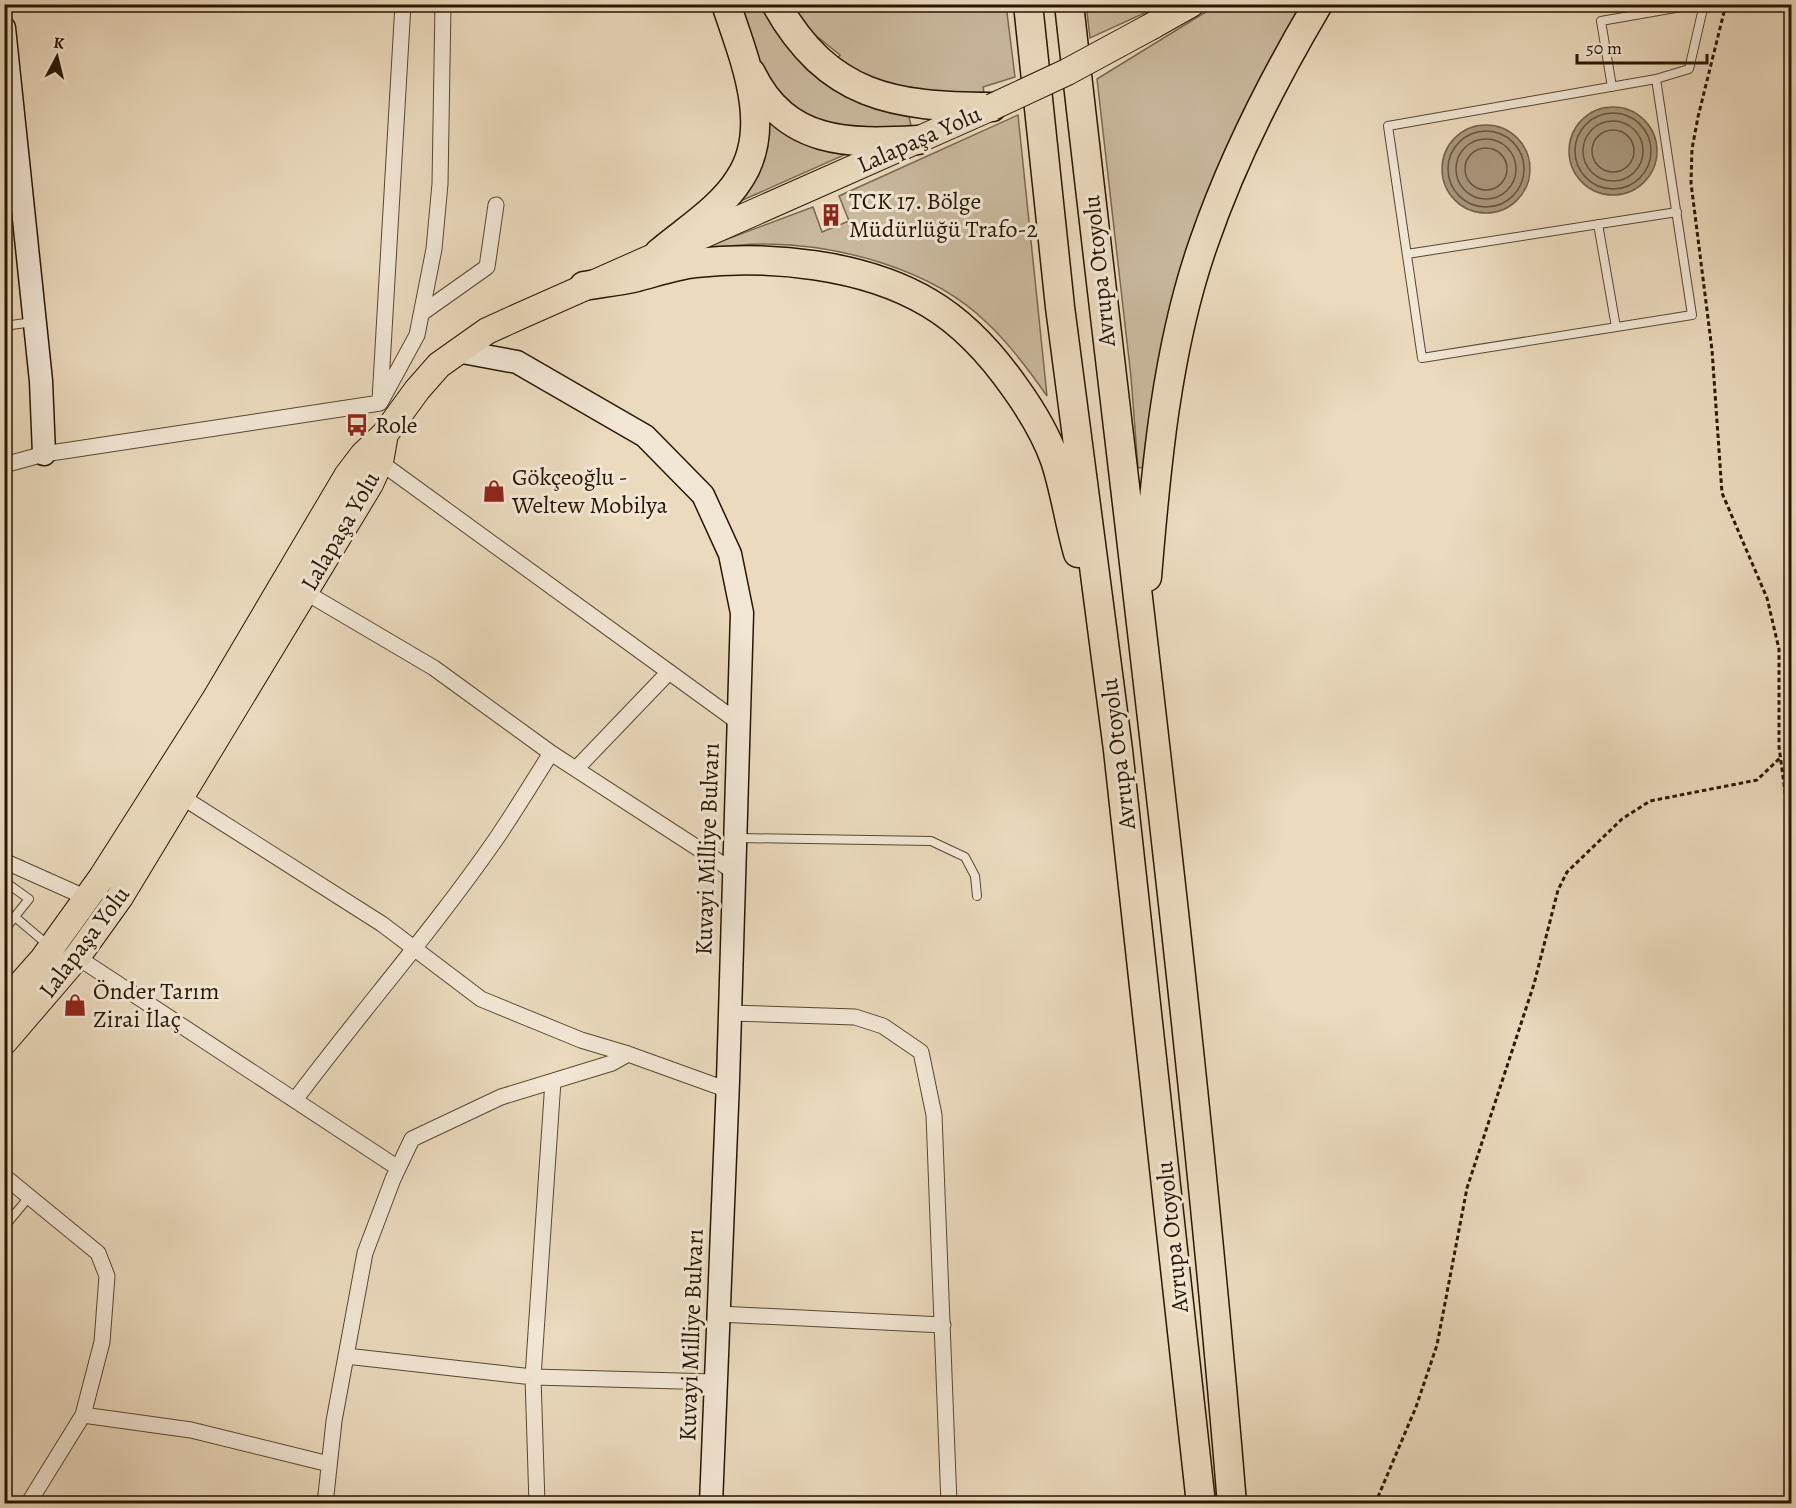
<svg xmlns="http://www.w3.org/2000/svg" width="1796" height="1508" font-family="Alegreya,serif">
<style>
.green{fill:#cab99e;stroke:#79684f;stroke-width:1.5}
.water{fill:#a9977d;stroke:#75634b;stroke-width:1.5}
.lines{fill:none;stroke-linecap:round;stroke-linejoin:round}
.shore{stroke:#68563e;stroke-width:1.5}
.lane-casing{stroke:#594730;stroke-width:10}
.street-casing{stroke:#594730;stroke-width:17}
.secondary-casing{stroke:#281600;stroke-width:25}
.primary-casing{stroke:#281600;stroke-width:28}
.highway-casing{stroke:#281600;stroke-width:31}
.path{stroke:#281600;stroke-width:3;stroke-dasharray:4.5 3;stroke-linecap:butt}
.lane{stroke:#f2e7d5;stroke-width:8}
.street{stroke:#f2e7d5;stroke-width:15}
.secondary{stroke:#f2e7d5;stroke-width:22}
.primary{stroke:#ebdabe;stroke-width:26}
.highway{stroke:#ebdabe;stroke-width:28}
.primary-bridge-casing{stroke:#281600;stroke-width:28;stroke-linecap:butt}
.primary-bridge{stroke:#ebdabe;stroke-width:26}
.labels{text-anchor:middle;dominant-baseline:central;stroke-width:6;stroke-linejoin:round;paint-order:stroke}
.street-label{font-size:24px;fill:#281600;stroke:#f2e7d5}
.poi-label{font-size:24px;fill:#281600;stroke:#f2e7d5;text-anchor:start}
</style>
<rect width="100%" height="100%" fill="#ebdabe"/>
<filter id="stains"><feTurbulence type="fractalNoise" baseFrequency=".00333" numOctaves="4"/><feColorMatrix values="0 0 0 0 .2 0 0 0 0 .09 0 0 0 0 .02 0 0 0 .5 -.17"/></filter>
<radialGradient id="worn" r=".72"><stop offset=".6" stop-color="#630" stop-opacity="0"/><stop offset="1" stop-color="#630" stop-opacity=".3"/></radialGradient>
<path class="green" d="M1086,4h76v1l-72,33z
M737,5h24c40,72 69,88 147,108l3,12 -18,6 -21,2 -68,-15 -39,-38z
M791,5h215l9,72 -32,10 1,5 -34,5 -59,-9 -54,-28 3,-5 -26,-21z
M1217,5h88l-40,70 -119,392 -8,1 -7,-91 -34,-298z
M763,107l90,44 -119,53z
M1018,115l29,281c-18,-26 -37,-52 -61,-74 -54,-53 -146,-77 -219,-78 -23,-1 -46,3 -69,6l115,-43 9,25 27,-11 -10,-25z"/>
<path class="water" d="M1569 151a44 44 0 1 1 88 0a44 44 0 1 1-88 0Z
M1442 169a44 44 0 1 1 88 0a44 44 0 1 1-88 0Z"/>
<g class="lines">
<path class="shore" d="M1575 151a38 38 0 1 1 76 0a38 38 0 1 1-76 0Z
M1583 151a30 30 0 1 1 60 0a30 30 0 1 1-60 0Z
M1592 151a21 21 0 1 1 42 0a21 21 0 1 1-42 0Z
M1448 169a38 38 0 1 1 76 0a38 38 0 1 1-76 0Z
M1456 169a30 30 0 1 1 60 0a30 30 0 1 1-60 0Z
M1465 169a21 21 0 1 1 42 0a21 21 0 1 1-42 0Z"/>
<g class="lane-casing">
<path id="lane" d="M1656,79l36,236 -270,43 -34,-232 268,-47 33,-10 15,-65
M1612,87l-11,-66 97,-17
M1598,224l18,103
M1407,254l270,-42
M4,326l29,-4
M739,838l192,3 34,16 10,19 2,20
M4,881l25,18 -25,31
M15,917l33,28
M4,1227l25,-30"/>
</g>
<g class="street-casing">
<path id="street" d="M422,313l65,-46 9,-62
M380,400l23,-396
M380,462l358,260
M4,465l40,-11 336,-51 37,-68 17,-86 6,-65 3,-180
M305,592l129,76 117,85 182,118
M576,769l93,-97
M182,797l200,127 99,75 100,41 47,14
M4,861l83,37
M77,957l321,211
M730,1013l125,4 28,9 38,26 13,63 15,389
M295,1100c65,-87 137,-169 199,-258 20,-29 38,-59 57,-89
M4,1176l94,77 9,23 -5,66 -19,73 -55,89
M719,1314l224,11
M346,1356l187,21 183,5
M83,1415l108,15 138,34
M325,1504l9,-83 31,-168 28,-74 19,-40 89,-42 111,-34 16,-9 100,36
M537,1504l-4,-127 20,-296"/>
</g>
<g class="secondary-casing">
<path id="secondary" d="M4,28l37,353 3,73
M457,351l60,11 128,74 58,59 27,59 12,59 -14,468 -17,423"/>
</g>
<g class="primary-casing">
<path id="primary" d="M1152,26l39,-22
M4,1003l39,-44 59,-82 112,-176 133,-225 16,-21 22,-21 32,-44 22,-25 48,-34 33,-15 472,-209
M4,1042l73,-85 43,-60 250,-413 10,-22 5,-28"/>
</g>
<g class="highway-casing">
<path id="highway" d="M776,4c52,93 118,103 216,103
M1028,4l32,303 58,443 83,754
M1069,4c56,500 122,999 163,1500
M751,73c35,72 97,71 167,67
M659,253c27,-23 62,-44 81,-75 34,-52 3,-122 -14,-174
M584,286c17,-3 36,-5 53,-9 19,-5 39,-12 58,-14 74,-8 169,1 234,40 34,20 64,53 87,86 15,21 30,46 39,71 10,30 14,62 23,93
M1147,577c9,-110 20,-231 57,-335 29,-84 69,-162 114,-238"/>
</g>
<path class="path" d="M1726,4l-28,113 -6,32 -1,34 21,167 10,143 45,105 12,51v98l7,52 6,15
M1375,1504l41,-97 21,-62 30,-157 67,-204 24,-94 9,-18 55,-53 28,-18 107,-21 23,-22"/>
<use href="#lane" class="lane"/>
<use href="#street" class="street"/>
<use href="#secondary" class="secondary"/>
<use href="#primary" class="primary"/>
<use href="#highway" class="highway"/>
<g class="primary-bridge-casing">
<path id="primary-bridge" d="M992,107l75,-35 85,-46"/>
</g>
<use href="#primary-bridge" class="primary-bridge"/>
</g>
<defs>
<g id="building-bare" transform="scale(1.8)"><path d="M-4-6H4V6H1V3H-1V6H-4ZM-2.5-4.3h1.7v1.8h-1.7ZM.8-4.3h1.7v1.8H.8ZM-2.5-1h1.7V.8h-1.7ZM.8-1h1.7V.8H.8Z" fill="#8f2418" stroke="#f2e7d5" stroke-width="2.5" paint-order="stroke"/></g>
<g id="bus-bare" transform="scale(1.8)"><path d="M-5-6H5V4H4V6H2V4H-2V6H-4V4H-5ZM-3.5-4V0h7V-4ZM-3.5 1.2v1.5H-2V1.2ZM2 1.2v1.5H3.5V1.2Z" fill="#8f2418" stroke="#f2e7d5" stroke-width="2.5" paint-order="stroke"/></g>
<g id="shop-bare" transform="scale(1.8)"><path d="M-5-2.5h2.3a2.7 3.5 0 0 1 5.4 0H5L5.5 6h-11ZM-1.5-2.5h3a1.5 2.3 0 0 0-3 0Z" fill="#8f2418" stroke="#f2e7d5" stroke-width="2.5" paint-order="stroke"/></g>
</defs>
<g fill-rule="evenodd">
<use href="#building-bare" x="831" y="215"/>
<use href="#bus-bare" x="357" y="425"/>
<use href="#shop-bare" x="494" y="491"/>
<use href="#shop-bare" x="75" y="1005"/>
</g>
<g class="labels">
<g class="street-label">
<text transform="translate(919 139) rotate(-24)">Lalapaşa Yolu</text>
<text transform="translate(1099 271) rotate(-96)">Avrupa Otoyolu</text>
<text transform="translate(340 531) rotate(-60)">Lalapaşa Yolu</text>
<text transform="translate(1118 754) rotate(-97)">Avrupa Otoyolu</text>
<text transform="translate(707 849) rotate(-88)">Kuvayi Milliye Bulvarı</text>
<text transform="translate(84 942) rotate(-53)">Lalapaşa Yolu</text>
<text transform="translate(1172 1237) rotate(-96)">Avrupa Otoyolu</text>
<text transform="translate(691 1335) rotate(-88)">Kuvayi Milliye Bulvarı</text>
</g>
<g class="poi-label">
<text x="849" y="201">TCK 17. Bölge<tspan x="849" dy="28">Müdürlüğü Trafo-2</tspan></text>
<text x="375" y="425">Role</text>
<text x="512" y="477">Gökçeoğlu -<tspan x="512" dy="28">Weltew Mobilya</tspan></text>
<text x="93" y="991">Önder Tarım<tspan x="93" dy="28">Zirai İlaç</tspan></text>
</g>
</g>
<rect width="1796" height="1508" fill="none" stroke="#ebdabe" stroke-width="24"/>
<rect x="6" y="6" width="1784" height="1496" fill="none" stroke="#281600" stroke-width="3"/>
<rect x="12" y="12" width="1772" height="1484" fill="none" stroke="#281600" stroke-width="1.5"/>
<g transform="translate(57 57) rotate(7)" stroke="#f2e7d5" stroke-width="4.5" paint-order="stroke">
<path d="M0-4.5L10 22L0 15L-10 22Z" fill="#281600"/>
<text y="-9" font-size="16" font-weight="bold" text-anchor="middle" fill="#281600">K</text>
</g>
<path d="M1577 54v9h130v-9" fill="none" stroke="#281600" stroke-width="3"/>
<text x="1586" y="54" font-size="18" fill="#281600" stroke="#f2e7d5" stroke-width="4.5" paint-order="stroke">50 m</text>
<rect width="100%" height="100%" filter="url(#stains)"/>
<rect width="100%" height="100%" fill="url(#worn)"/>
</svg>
